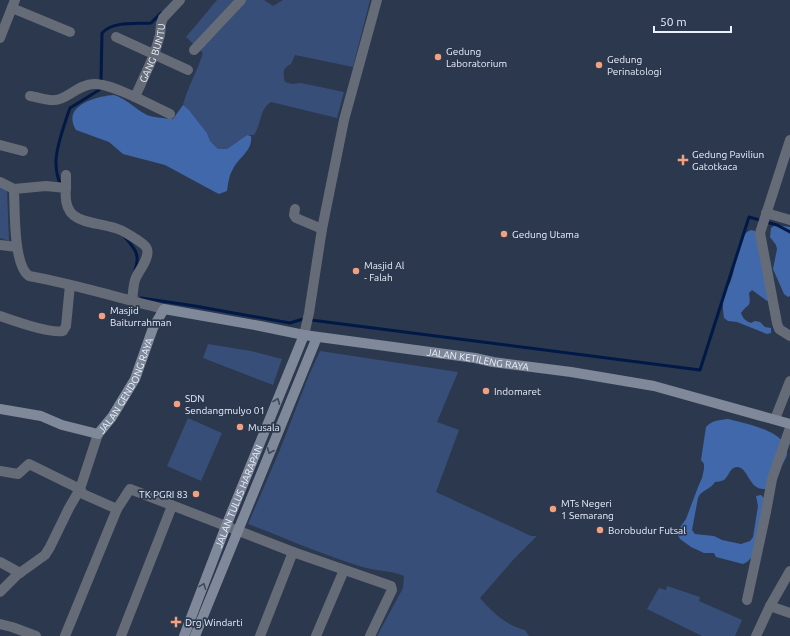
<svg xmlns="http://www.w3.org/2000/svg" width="790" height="636" font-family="Ubuntu,sans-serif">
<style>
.green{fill:#364e78}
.forest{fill:#4168aa}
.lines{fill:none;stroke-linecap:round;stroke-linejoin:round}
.stream{stroke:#011947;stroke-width:3}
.minor{stroke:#666c77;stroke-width:10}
.secondary{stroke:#7f899a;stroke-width:10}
.oneway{stroke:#3d485c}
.poi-dot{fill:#f2a07e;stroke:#2c384d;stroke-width:1.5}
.labels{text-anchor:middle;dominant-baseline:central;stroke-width:3.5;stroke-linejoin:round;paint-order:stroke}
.poi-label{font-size:10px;fill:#e9f1fe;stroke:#2c384d;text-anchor:start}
.street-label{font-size:10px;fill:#e9f1fe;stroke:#2c384d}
</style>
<rect width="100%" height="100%" fill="#2c384d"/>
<path class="green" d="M217,0h47l9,6 10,-6h87l-17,67 -58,-12 -4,9c-9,4 -8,10 -6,18l7,2 9,-1 43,9 -7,26 -66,-16c-12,8 -9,21 -17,33h-7l-20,14h-9l-8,-8 -3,-8 -18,-23 -6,-5c5,-19 14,-33 20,-52l-17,-16z
M0,186l7,3 2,52 -9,-3z
M208,344l43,7 31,8 -9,26 -70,-27z
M320,351l138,21 -21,50 22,8 -23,62 95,44h6l-24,24 -33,38c12,14 27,28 45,32l4,6h-152l26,-48 1,-12c-14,-6 -31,-5 -45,-10 -38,-12 -74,-28 -111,-42l31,-72 30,-77z
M188,418l34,15 -21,48 -34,-15z
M667,586l33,11 -1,4 43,19 -7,16h-33l-55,-27 12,-21 7,2z"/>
<path class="forest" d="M114,95c13,4 21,14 33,20 8,3 17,3 26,4l10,-14 6,5 18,23 3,8 8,8h9l20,-14 4,1c2,15 -12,21 -18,33 -4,6 -5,15 -6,22l-8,3 -4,-2 -50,-27 -42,-11 -14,-12 -33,-12c-15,-24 20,-34 38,-35z
M775,225l15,2v69l-2,1 -4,-3 -11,-25 4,-20 -1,-4 -6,-8 1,-9z
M751,230l4,1 16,68 -4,2 -15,-11 -3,3c2,16 0,9 -8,20 2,6 5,8 10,10l4,-2 5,1 5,5 6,1v5l-4,1 -30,-12 -9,-1 -4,-3c-1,-6 -2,-19 0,-25 1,-5 6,-8 7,-13 6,-14 3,-44 20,-50z
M728,419c15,4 62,12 59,36 -3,9 -15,25 -21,34 -18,2 -17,-22 -29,-22 -7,0 -8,9 -13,13 -2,1 -7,2 -9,2 -5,8 -14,8 -17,16l-6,32 3,4 19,2 8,4 19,4 9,-3 3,-4 5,-31 -2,-10 5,-1 3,3 -10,57 -7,7 -4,2 -27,-7 -2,-4h-10l-13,-6 -11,-8 -2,-4v-5l8,-11 12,-32 4,-9 2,-9v-5l-3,-4 5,-33c6,-7 14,-7 22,-8z"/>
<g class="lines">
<path class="stream" d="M61,186c-3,-7 -5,-14 -5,-22 -1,-14 9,-42 14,-56l29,-18 2,-11 1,-46c11,-12 33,-9 49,-10l10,-10
M124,236c10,12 17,18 11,34
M141,298l54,8 95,17 13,-4 397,51 49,-153 28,8 13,7"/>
<g class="minor">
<path d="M12,8l58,24"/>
<path d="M116,37l72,33"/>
<path d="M0,38l15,-38"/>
<path d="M194,50l47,-50"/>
<path id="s1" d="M30,96c8,1 17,5 25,4 11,0 24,-16 39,-16 14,0 29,8 41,13l19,-42 6,-20 1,-11 2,-6 17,-18"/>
<path d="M135,97l35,17"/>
<path d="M790,140l-30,93 17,90 2,6 11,7"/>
<path d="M0,145l23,6"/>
<path d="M0,182l14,7"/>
<path d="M66,188v-13"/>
<path d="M295,209l-1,6 2,3 26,11"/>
<path d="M766,213l24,7"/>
<path d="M0,245l17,2"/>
<path d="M132,301c1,-7 1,-14 3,-21 3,-9 15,-21 12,-31 -1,-4 -7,-7 -11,-10 -7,-4 -13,-9 -21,-11 -26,-8 -53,-3 -49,-40l-20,-2 -32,3c1,19 -1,76 15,87 45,8 90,22 135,33"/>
<path d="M0,316c14,5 50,18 63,15l3,-5 4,-41"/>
<path d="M304,335l5,-22 13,-84 22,-109 33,-120"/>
<path d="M775,419l15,-38"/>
<path d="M0,471l18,3 11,-10 51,25 3,5 34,15"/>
<path d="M0,562l20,11"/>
<path d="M0,592l17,-17 28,-20 5,-8 19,-39 11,-19 18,-55"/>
<path d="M747,600l19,-88 6,-33 18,-51"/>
<path d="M770,606l20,7"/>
<path d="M0,624l12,3 24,9"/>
<path d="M65,636l52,-127 13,-20 163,63 98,34 1,4 -22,46"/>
<path d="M121,636l51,-130"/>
<path d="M260,636l33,-84"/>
<path d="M316,636l28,-66"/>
<path d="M756,636l14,-30 20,-35"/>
</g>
<g class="secondary">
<path id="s2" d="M0,409l41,7 21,9 36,9 14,-17 23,-38 18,-51 11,-19 96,17 44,9 171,23 18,4 78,10 83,14 136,38"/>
<path id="s3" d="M184,636l42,-110 78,-191"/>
<path d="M195,636l122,-299"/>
</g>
</g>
<defs><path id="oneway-chevron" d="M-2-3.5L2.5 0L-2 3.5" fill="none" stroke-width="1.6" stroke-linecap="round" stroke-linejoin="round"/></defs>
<g class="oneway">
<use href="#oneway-chevron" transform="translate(277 401) rotate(-68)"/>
<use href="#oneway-chevron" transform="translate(270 451) rotate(112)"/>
<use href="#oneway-chevron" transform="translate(203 586) rotate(-69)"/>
</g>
<g class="poi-dot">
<circle cx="438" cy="57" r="4"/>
<circle cx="599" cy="65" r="4"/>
<path d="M681 154h4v4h4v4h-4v4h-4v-4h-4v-4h4z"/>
<circle cx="504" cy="234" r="4"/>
<circle cx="356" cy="271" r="4"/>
<circle cx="102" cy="316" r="4"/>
<circle cx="486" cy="391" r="4"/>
<circle cx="177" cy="404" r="4"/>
<circle cx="240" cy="427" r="4"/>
<circle cx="196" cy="494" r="4"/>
<circle cx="553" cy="509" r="4"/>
<circle cx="600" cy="530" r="4"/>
<path d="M174 616h4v4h4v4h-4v4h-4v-4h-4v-4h4z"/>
</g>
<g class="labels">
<g class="poi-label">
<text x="446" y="51">Gedung<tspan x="446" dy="12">Laboratorium</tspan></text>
<text x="607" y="59">Gedung<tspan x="607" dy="12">Perinatologi</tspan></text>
<text x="692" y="154">Gedung Paviliun<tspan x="692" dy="12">Gatotkaca</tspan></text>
<text x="512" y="234">Gedung Utama</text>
<text x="364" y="265">Masjid Al<tspan x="364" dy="12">- Falah</tspan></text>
<text x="110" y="310">Masjid<tspan x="110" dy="12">Baiturrahman</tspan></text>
<text x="494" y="391">Indomaret</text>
<text x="185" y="398">SDN<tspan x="185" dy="12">Sendangmulyo 01</tspan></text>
<text x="248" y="427">Musala</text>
<text x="188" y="494" text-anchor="end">TK PGRI 83</text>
<text x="561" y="503">MTs Negeri<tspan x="561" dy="12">1 Semarang</tspan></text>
<text x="608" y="530">Borobudur Futsal</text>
<text x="185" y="622">Drg Windarti</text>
</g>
<g class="street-label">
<text stroke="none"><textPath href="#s1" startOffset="159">GANG BUNTU</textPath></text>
<text stroke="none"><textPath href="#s2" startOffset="562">JALAN KETILENG RAYA</textPath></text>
<text stroke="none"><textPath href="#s2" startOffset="158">JALAN GENDONG RAYA</textPath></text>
<text stroke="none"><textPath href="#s3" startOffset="150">JALAN TULUS HARAPAN</textPath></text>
</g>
</g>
<path d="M654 26v6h77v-6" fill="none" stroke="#e9f1fe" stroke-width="2"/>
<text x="660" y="26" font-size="12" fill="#e9f1fe" stroke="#2c384d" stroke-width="3" paint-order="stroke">50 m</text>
</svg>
